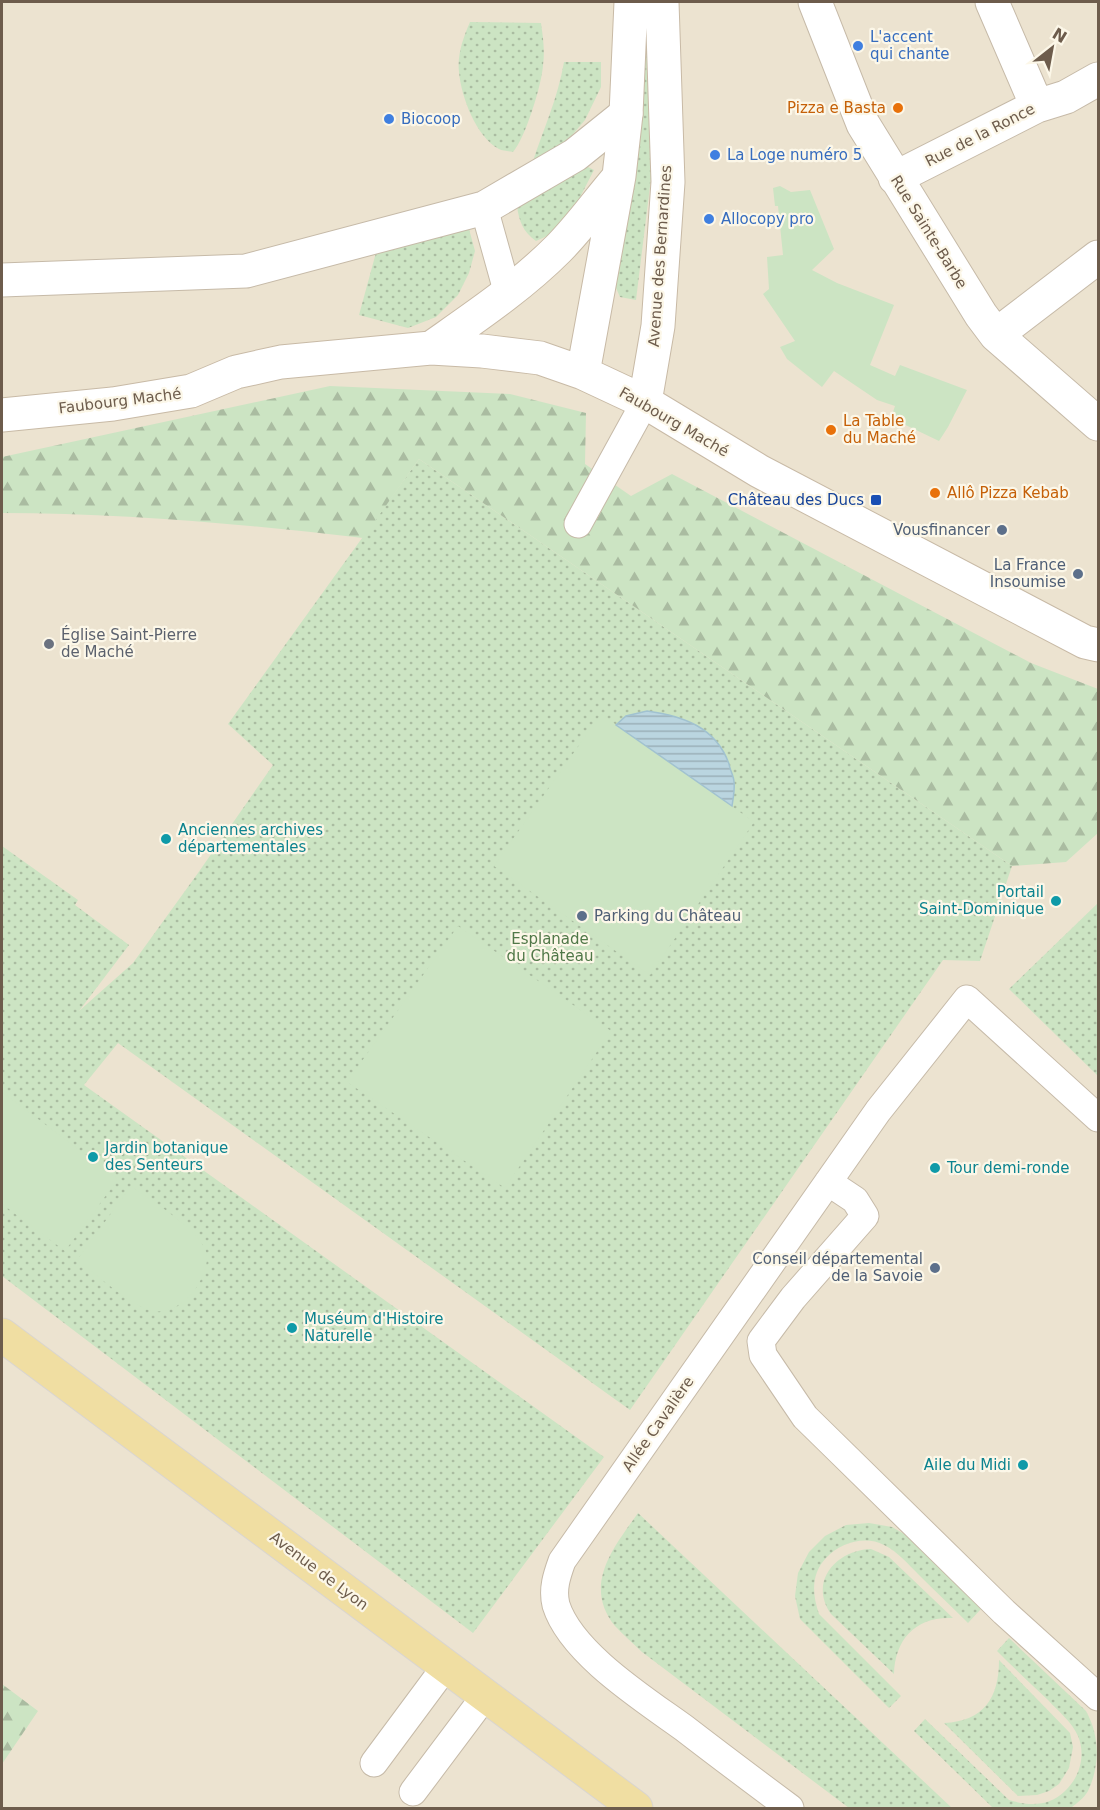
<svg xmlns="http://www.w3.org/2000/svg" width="1100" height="1810" font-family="'DejaVu Sans',sans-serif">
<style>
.residential{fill:#ece3d0}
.grass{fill:url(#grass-dots)}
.forest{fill:url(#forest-firs)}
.garden{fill:#cce4c3}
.water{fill:url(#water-rules);stroke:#a1c2d0;stroke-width:1.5}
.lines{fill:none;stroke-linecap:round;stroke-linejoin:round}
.lane-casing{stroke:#c6baa8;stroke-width:29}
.street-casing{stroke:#c6baa8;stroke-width:35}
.secondary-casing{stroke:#c8baa6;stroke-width:35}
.primary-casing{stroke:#d9d5d0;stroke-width:35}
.lane{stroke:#fff;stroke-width:27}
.street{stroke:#fff;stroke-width:33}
.secondary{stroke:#fff;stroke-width:33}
.primary{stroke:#f0dea2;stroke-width:33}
.shop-dot{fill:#3f7fe0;stroke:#fcf7e8;stroke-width:2}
.food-dot{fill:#e8710a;stroke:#fcf7e8;stroke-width:2}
.transit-dot{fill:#1a4fb4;stroke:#fcf7e8;stroke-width:2}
.service-dot{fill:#5c6f8a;stroke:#fcf7e8;stroke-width:2}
.worship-dot{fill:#6b7280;stroke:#fcf7e8;stroke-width:2}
.culture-dot{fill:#0f9aa8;stroke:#fcf7e8;stroke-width:2}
.labels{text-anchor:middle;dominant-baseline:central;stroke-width:4.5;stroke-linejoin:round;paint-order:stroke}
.shop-label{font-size:15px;fill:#366cbe;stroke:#fcf7e8;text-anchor:start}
.food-label{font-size:15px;fill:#c56008;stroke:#fcf7e8;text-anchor:start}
.street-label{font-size:15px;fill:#6d5c4c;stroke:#fcf7e8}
.transit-label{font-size:15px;fill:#164399;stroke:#fcf7e8;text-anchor:end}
.service-label{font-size:15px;fill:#4e5e75;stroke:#fcf7e8;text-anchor:end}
.worship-label{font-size:15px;fill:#5b616d;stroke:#fcf7e8;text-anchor:start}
.culture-label{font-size:15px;fill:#0d838f;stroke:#fcf7e8;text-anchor:start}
.park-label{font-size:15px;fill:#507848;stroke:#fcf7e8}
</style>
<defs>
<pattern id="grass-dots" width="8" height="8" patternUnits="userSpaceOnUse" patternTransform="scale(1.5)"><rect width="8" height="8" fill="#cce4c3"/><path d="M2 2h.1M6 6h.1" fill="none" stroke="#aabca1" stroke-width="1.8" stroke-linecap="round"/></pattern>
<pattern id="forest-firs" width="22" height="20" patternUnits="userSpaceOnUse" patternTransform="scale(1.5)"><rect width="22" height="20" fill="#cce4c3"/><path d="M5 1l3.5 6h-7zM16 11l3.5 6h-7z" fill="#aabca1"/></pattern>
<pattern id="water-rules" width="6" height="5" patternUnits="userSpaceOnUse" patternTransform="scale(1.5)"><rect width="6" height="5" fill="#bad5e0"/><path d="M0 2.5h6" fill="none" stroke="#9bb0b8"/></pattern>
</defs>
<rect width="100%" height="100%" fill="#f9f3e2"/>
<path class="residential" d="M2,2h1096v1806h-1096z"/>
<path class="grass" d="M642,2h9l1,168 -16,130 -16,-3 -7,-16z
M470,22l71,1c2,14 4,28 2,42 -1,19 -18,74 -30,87 -4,-1 -11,-1 -14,-3 -23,-12 -38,-53 -40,-77 -2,-17 4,-34 11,-50z
M564,62h37v25l-16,33 -28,33 -25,11c11,-34 26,-66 32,-102z
M584,165l10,5 -18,35 -20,27 -20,9c-13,-9 -17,-20 -19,-35z
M469,229l6,22 -6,22 -11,22 -22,22 -28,11 -49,-13 18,-66z
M419,459l593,407 -32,95 -37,-1 -313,450 -512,-367 -34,42 520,372 -131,176 -471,-357v-430l76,54 -3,5 54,40 -50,66 54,-48 65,-90 75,-108 -45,-41z
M1098,903v173l-89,-87z
M638,1513l314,295h-103l-207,-156c-9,-9 -19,-17 -27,-26 -33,-41 -1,-79 23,-113z
M869,1523l23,4 14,8 75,74 -13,14c-16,-16 -33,-32 -49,-48 -11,-11 -21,-23 -35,-30 -19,-10 -44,-2 -58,13 -15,16 -14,36 -7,56l82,82 -12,12 -89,-89 -5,-23 3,-23 11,-21 16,-16 21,-11z
M871,1549l18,8 64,61c-37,-2 -58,21 -59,56l-63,-60c-23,-33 6,-64 40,-65z
M1009,1638l77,73c14,25 14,55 2,80 -4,7 -11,12 -17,17h-78l-79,-77 11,-12 84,81c20,6 40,7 56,-9 15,-14 21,-36 13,-55 -6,-14 -20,-25 -30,-36 -17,-16 -34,-32 -51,-49z
M999,1660l71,73 3,14 -4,21 -10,16 -10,7 -12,4 -19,1 -74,-73c40,-2 55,-25 55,-63z"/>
<path class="forest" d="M330,386l180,8 76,19 -1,51 46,32 41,-22 359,189 67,26v144l-32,29 -54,4 -593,-407 -56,79c-120,-14 -241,-25 -361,-25v-56z
M2,1684l36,27 -36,53z"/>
<path class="garden" d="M780,186l11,6 19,-2 24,59 -22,21 25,13 57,22 -24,60 25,11 5,-11 67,25 -19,37 -9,14 -48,-23 4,-12 -18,-6 -43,-29 -12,16 -35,-28 -7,-12 15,-6 -32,-47 6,-5 -2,-32 16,-2 -5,-49h-3l-2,-18z
M601,714l153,108 -104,153 -156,-109z
M458,926l153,105 -106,157 -158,-106z
M2,1092l116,87 -53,72 -63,-47z
M131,1186c21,15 61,39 73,61 7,12 0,27 -6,38 -9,15 -27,29 -45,26 -20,-3 -58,-38 -76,-51z"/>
<path class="water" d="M647,711c36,5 69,16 82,53 1,6 5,13 5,18 1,8 -1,17 -2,24l-116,-81 10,-9z"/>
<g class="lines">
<g class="lane-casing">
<path id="lane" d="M484,208l24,86
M578,524l67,-122
M828,1182l27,18 10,16 -72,82 -32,43 2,14 42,62 199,195 94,85
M374,1763l72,-97
M413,1792l72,-96
M790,1808c-35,-26 -71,-53 -106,-80 -40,-29 -113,-75 -128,-123 -4,-16 1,-30 6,-44l316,-450 89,-112 131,119"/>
</g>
<g class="street-casing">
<path id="street" d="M815,2l48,122 118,191 15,20 102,89
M992,2l45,104
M895,178l142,-72 29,-9 32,-18
M2,280l244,-9 238,-63 91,-53 51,-41
M996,335l102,-78"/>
</g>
<g class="secondary-casing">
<path id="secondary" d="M431,348c44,-31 89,-61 127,-99 22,-22 40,-48 60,-71
M583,373l36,-197 7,-62 5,-112
M645,402l13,-76 10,-144 -6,-180
M2,415l111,-11 78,-13 45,-19 45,-10 150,-14 51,3 58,7 43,15 62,29 114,69 326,171 13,3"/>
</g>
<g class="primary-casing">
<path id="primary" d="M2,1335l634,473"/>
</g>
<use href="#lane" class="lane"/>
<use href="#street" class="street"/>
<use href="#secondary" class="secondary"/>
<use href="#primary" class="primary"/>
</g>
<g class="shop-dot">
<circle cx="858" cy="46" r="6"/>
<circle cx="389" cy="119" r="6"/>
<circle cx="715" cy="155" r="6"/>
<circle cx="709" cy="219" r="6"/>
</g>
<g class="food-dot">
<circle cx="898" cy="108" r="6"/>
<circle cx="831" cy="430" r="6"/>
<circle cx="935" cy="493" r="6"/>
</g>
<rect class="transit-dot" x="870" y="494" width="12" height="12" rx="3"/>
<g class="service-dot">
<circle cx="1002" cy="530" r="6"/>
<circle cx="1078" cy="574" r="6"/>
<circle cx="582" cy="916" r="6"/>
<circle cx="935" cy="1268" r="6"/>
</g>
<circle class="worship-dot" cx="49" cy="644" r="6"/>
<g class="culture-dot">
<circle cx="166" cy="839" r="6"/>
<circle cx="1056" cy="901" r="6"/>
<circle cx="93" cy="1157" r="6"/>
<circle cx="935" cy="1168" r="6"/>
<circle cx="292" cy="1328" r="6"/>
<circle cx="1023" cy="1465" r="6"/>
</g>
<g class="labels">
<g class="shop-label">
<text x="870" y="37">L'accent<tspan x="870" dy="17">qui chante</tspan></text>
<text x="401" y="119">Biocoop</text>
<text x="727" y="155">La Loge numéro 5</text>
<text x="721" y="219">Allocopy pro</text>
</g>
<g class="food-label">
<text x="886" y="108" text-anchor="end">Pizza e Basta</text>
<text x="843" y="421">La Table<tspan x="843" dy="17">du Maché</tspan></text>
<text x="947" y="493">Allô Pizza Kebab</text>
</g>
<g class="street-label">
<text transform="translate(980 135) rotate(-27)">Rue de la Ronce</text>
<text transform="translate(929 232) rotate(58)">Rue Sainte-Barbe</text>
<text transform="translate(660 256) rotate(-86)">Avenue des Bernardines</text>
<text transform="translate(120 401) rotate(-7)">Faubourg Maché</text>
<text transform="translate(674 422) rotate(30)">Faubourg Maché</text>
<text transform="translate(658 1424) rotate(-55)">Allée Cavalière</text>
<text transform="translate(319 1571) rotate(37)">Avenue de Lyon</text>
</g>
<g class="transit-label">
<text x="864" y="500">Château des Ducs</text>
</g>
<g class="service-label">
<text x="990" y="530">Vousfinancer</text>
<text x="1066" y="565">La France<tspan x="1066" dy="17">Insoumise</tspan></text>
<text x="594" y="916" text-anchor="start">Parking du Château</text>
<text x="923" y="1259">Conseil départemental<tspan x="923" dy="17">de la Savoie</tspan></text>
</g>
<g class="worship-label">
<text x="61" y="635">Église Saint-Pierre<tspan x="61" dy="17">de Maché</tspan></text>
</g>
<g class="culture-label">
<text x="178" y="830">Anciennes archives<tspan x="178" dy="17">départementales</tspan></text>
<text x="1044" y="892" text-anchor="end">Portail<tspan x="1044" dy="17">Saint-Dominique</tspan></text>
<text x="105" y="1148">Jardin botanique<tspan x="105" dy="17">des Senteurs</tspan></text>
<text x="947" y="1168">Tour demi-ronde</text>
<text x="304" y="1319">Muséum d'Histoire<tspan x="304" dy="17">Naturelle</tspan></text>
<text x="1011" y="1465" text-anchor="end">Aile du Midi</text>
</g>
<g class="park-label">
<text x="550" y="939">Esplanade<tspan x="550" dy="17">du Château</tspan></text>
</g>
</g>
<rect width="1100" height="1810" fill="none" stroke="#6d5c4c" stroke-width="6"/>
<g transform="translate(1052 48) rotate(31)" stroke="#fcf7e8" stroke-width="4.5" paint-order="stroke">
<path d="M0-4.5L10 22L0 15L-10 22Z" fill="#6d5c4c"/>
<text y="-9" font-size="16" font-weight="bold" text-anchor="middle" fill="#6d5c4c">N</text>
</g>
</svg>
